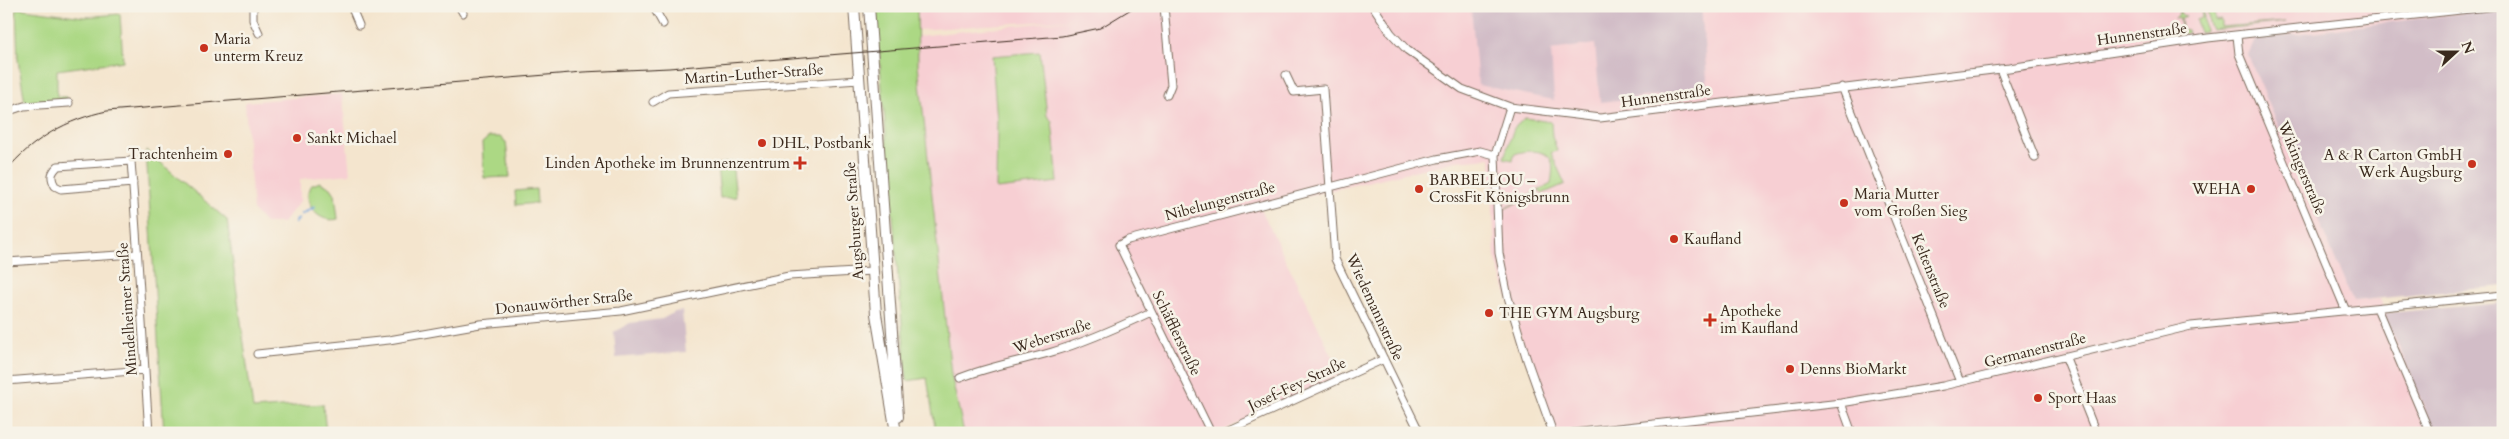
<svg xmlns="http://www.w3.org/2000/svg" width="2509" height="439" font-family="Cardo,serif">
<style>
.built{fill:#f7cfd3}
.industrial{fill:#d2bdc7}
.green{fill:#acd884;stroke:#748151}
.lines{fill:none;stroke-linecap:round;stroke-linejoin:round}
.stream{stroke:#6ea4dc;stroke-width:2.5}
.street-casing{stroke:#7c6b5c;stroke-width:9}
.secondary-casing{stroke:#7c6b5c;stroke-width:12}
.street{stroke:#fff;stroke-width:7}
.secondary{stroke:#fff;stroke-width:10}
.tram{stroke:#3b2a1e;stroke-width:1}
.poi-dot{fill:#c8321e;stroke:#f7f3e8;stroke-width:2}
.labels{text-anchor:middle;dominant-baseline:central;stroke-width:5;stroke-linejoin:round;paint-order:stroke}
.street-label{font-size:15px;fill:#3b2a1e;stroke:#f7f3e8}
.poi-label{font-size:15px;fill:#3b2a1e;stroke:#f7f3e8;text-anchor:start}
</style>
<rect width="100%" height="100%" fill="#f7f3e8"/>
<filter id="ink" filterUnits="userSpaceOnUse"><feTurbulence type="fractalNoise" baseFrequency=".02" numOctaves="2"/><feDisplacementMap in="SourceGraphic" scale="10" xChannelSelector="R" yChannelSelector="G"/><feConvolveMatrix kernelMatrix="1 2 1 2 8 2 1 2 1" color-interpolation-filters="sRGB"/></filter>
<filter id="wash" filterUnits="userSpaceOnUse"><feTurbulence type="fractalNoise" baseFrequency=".0096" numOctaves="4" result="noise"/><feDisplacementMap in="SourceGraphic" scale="20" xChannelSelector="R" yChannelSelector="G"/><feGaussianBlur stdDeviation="1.12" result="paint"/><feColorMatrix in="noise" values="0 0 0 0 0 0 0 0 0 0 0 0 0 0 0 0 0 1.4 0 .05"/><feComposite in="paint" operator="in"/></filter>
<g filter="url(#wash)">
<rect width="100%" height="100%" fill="#f4e5ce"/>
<path class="built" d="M917,6h1586v2l-248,31 98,262 27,-2 55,134h-883l-57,-176 -4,-99 -35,3 -196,46 81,167 -123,59h-254l-13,-59 -33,-310v-28l159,-17 -159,11z
M342,94l8,80 -50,5v22l-17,22h-18l-12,-13 -8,-108z"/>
<path class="industrial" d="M1471,6h230l7,84 -108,12 -5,-58 -44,6 3,50 -76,-15z
M2503,8v278l-150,15 -105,-246 7,-16z
M2503,303v130h-68l-50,-120z
M682,311l4,41 -70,6 -2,-26 16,-9 32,-4 13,-7z"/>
<path class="green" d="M875,6h42l1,58 33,310 13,59h-28l-9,-55 -20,3z
M2179,6l2,9 5,2 -5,2 1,10 5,1 1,3 -29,4v-5l22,-2 -1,-11 -5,-1 4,-3z
M2201,6h2l2,25 -6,1 -2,-12 5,-2z
M2207,6h7l1,15 6,-1v7l65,-5 -74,8 -3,-7z
M16,8l68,9 36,-3 3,47 -66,9v27h9v3l-41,3 -7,-43z
M1040,52l7,64 5,5 6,61 -62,7 1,-68 -5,-65z
M1525,118l26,4 1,14 5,14 -6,3 14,31 -23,10 -2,-3 -36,18 47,-25c1,-8 3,-18 0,-24 -6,-12 -29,-10 -38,-5l-1,5 -8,-2 10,-30z
M489,137h11l6,5 4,35 -26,1 -2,-35z
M146,150l81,70 26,189 70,-5 3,29h-162z
M732,162l4,35 -16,1 -3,-34z
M320,182l11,6 4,6 3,25c-19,5 -36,-15 -28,-33z
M536,189l1,14 -21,2 -1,-14z"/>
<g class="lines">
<path class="stream" d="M302,214l13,-7
M295,223l3,-4"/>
</g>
</g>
<g filter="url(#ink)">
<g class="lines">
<g class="street-casing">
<path id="street" d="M253,6v14l6,13
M351,6l8,19
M459,6l4,7
M653,6l10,18
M1164,6l7,79 -4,10
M1373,6l18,27 16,17 55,39 48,18 90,11 409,-50 199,-30 289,-32
M2237,36l2,18 107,257
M2000,69l35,89
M1286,75l8,17 29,-3 12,170 85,174
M1842,87l118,295
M653,102l15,-9 191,-13
M1510,107l-15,48 4,98 9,44 19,63 26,73
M6,112l18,-6 45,-3
M133,183l-72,6 -6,-3c-5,-9 -4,-13 3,-20l73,-5c7,90 12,181 18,272
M6,262l130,-8
M2377,308l53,125
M257,354l132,-14 91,-16 141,-13 168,-35 83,-5
M2066,358l30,75
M960,378c29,-12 61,-17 92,-26 34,-10 67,-25 99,-40
M6,381l139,-11
M1841,403l11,30
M1211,433l-92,-188 9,-5 309,-81 43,-8 15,4
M1222,433l162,-74
M1573,433l268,-30 102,-17 248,-60 312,-31"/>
</g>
<g class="secondary-casing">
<path id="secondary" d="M854,6l22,308 20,119
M869,6l29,411"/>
</g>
<use href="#street" class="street"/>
<use href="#secondary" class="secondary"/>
<path class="tram" d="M6,171c26,-32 62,-52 101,-60l476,-39 86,-4 393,-32 38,-8 36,-22"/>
</g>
</g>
<g class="poi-dot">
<circle cx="204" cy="48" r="5"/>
<circle cx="297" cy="138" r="5"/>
<circle cx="762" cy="143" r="5"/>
<circle cx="228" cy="154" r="5"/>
<path d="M797.5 155.5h5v5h5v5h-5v5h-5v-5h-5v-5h5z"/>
<circle cx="2472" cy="164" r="5"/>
<circle cx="1419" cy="189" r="5"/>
<circle cx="2251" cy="189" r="5"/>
<circle cx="1844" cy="203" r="5"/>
<circle cx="1674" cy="239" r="5"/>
<circle cx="1489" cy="313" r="5"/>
<path d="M1707.5 312.5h5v5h5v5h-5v5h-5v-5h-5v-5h5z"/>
<circle cx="1790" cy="369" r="5"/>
<circle cx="2038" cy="398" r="5"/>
</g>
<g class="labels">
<g class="street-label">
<text transform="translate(2142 34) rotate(-8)">Hunnenstraße</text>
<text transform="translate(754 74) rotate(-4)">Martin-Luther-Straße</text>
<text transform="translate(1666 96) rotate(-8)">Hunnenstraße</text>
<text transform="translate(2302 168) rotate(67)">Wikingerstraße</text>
<text transform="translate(1220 201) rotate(-15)">Nibelungenstraße</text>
<text transform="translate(854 221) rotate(-94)">Augsburger Straße</text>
<text transform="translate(1931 271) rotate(68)">Keltenstraße</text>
<text transform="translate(564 302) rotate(-6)">Donauwörther Straße</text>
<text transform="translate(1375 307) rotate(65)">Wiedemannstraße</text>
<text transform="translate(127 309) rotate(-94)">Mindelheimer Straße</text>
<text transform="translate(1177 333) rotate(64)">Schäfflerstraße</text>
<text transform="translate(1052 336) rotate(-18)">Weberstraße</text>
<text transform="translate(2035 350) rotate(-14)">Germanenstraße</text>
<text transform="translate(1297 384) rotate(-25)">Josef-Fey-Straße</text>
</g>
<g class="poi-label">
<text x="214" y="39">Maria<tspan x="214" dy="17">unterm Kreuz</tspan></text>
<text x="307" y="138">Sankt Michael</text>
<text x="772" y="143">DHL, Postbank</text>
<text x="218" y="154" text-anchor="end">Trachtenheim</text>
<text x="2462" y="155" text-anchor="end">A &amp; R Carton GmbH<tspan x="2462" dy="17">Werk Augsburg</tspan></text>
<text x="790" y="163" text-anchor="end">Linden Apotheke im Brunnenzentrum</text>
<text x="1429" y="180">BARBELLOU –<tspan x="1429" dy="17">CrossFit Königsbrunn</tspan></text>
<text x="2241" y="189" text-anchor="end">WEHA</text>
<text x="1854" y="194">Maria Mutter<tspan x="1854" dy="17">vom Großen Sieg</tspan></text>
<text x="1684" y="239">Kaufland</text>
<text x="1720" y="311">Apotheke<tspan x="1720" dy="17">im Kaufland</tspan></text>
<text x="1499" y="313">THE GYM Augsburg</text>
<text x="1800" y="369">Denns BioMarkt</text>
<text x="2048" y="398">Sport Haas</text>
</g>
</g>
<rect width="2509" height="439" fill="none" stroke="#f7f3e8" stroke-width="25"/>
<g transform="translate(2456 52) rotate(69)" stroke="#f7f3e8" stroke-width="4" paint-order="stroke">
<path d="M0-4L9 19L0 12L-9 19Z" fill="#3b2a1e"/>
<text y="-8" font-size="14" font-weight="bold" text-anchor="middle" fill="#3b2a1e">N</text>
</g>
</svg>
